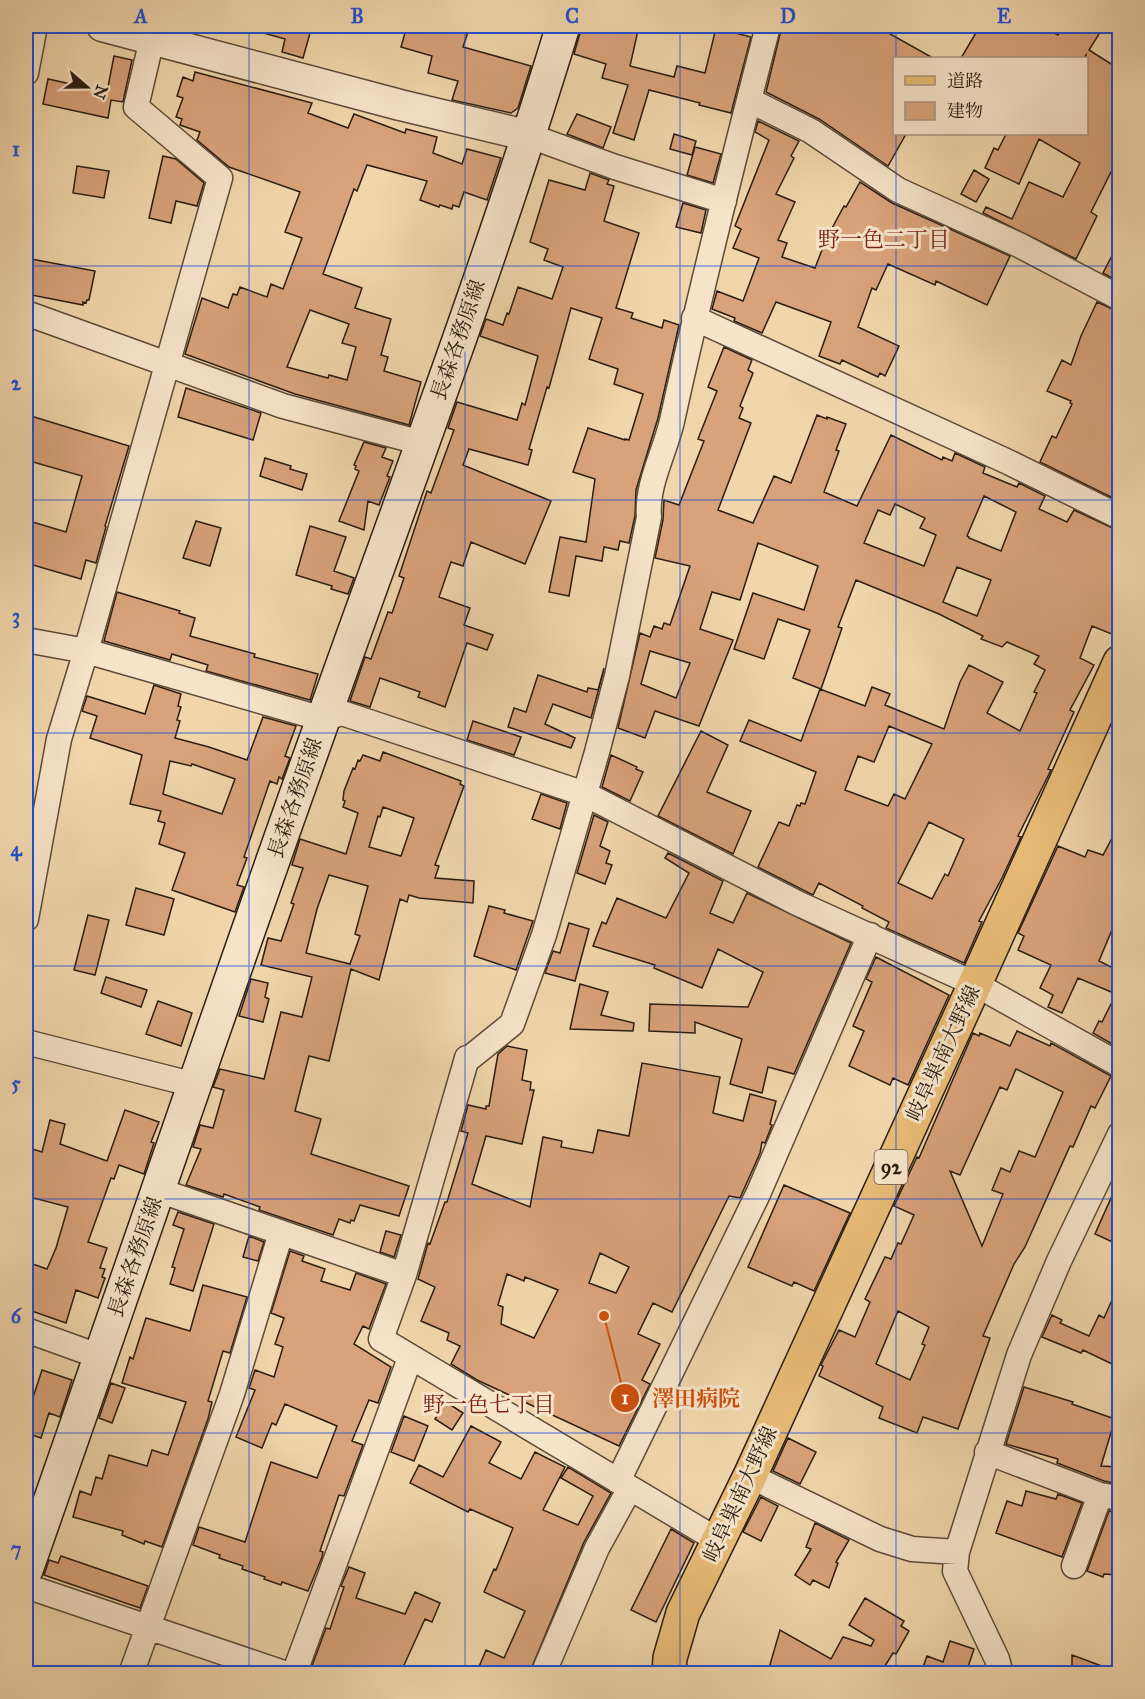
<svg xmlns="http://www.w3.org/2000/svg" width="1145" height="1699" font-family="'IM FELL Great Primer','Noto Serif JP',serif">
<style>
.building{fill:#d8a27b;stroke:#2a1d11;stroke-width:1.5;fill-rule:evenodd}
.lines{fill:none;stroke-linecap:round;stroke-linejoin:round}
.minor-casing{stroke:#5c4b38;stroke-width:27}
.tertiary-casing{stroke:#5c4b38;stroke-width:33}
.secondary-casing{stroke:#2a1d11;stroke-width:36}
.primary-casing{stroke:#2a1d11;stroke-width:36}
.minor{stroke:#f6e4c9;stroke-width:24}
.tertiary{stroke:#f6e4c9;stroke-width:30}
.secondary{stroke:#f6e4c9;stroke-width:33}
.primary{stroke:#e8bb76;stroke-width:33}
.grid{fill:none;stroke:#1d4ed8;stroke-width:1.5;stroke-opacity:0.55}
.labels{text-anchor:middle;dominant-baseline:central;stroke-width:6;stroke-linejoin:round;paint-order:stroke}
.shield{fill:#f6e4c9;stroke:#675948;stroke-width:1.5}
.shield-label{font-size:20px;font-weight:bold;fill:#2a1d11}
.street-label{font-size:21px;fill:#2a1d11;stroke:#f6e4c9}
.neighbourhood-label{font-size:22px;fill:#7a1f14;stroke:#f6e4c9}
.leader{fill:none;stroke:#cc500d;stroke-width:2}
.callout-dot{fill:#cc500d;stroke:#f6e4c9;stroke-width:2}
.mark-label{font-size:18px;text-anchor:middle;font-weight:bold;fill:#fff}
.callout-label{font-size:22px;text-anchor:middle;font-weight:bold;fill:#cc500d;stroke:#f6e4c9;stroke-width:6;stroke-linejoin:round;paint-order:stroke}
.neatline{fill:none;stroke:#1d4ed8;stroke-width:2}
.grid-label{font-size:20px;text-anchor:middle;font-weight:bold;fill:#1d4ed8}
</style>
<rect width="100%" height="100%" fill="#f1d6ac"/>
<filter id="stains"><feTurbulence type="fractalNoise" baseFrequency=".00333" numOctaves="4"/><feColorMatrix values="0 0 0 0 .2 0 0 0 0 .09 0 0 0 0 .02 0 0 0 .5 -.17"/></filter>
<radialGradient id="worn" r=".72"><stop offset=".6" stop-color="#630" stop-opacity="0"/><stop offset="1" stop-color="#630" stop-opacity=".3"/></radialGradient>
<path class="building" d="M254,26h58l-9,32 -21,-6 3,-13 -32,-9z
M407,26h63l-7,21 68,19 -13,42 -7,5 -59,-13 6,-19 -30,-8 4,-17 -31,-9z
M582,26h57l-9,40 44,11 3,-11 28,7 11,-45 35,9 -20,76 -32,-8 1,-2 -51,-13 -15,50 -21,-7 15,-48 -26,-7 4,-14 -32,-10z
M782,26h94l57,32h-39v76h12l-18,32 -69,-47 -53,-27z
M980,26h61l17,9 6,-9h40l-15,24 30,19v87l-28,56 6,4 -21,43 -93,-46 3,-6 26,12 17,-37 34,15 17,-34 -41,-24 -20,45 -34,-16 9,-20 4,2 8,-16h80v-79l-2,3h-123z
M114,56l18,4 -9,42 -12,-2 -3,18 -65,-14 5,-25 59,13z
M195,72l117,31 -4,10 40,15 6,-14 51,19 1,-4 31,8 -4,16 29,11 5,-15 34,9 -14,42 -23,-8 -5,15 -6,-2 -1,4 -12,-4 -1,2 -19,-7 7,-19 -60,-16 -10,26 -3,-2 -31,85 39,14 -7,20 36,11 -10,36 7,2 -4,14 37,11 -12,43 -114,-31 -110,-40 17,-56 26,10 5,-14 4,1 3,-8 27,10 4,-13 12,5 19,-51 -17,-6 15,-40 -71,-25 -32,-27 3,-8 -20,-7 2,-6 -6,-2 7,-19 -6,-2 6,-19 10,4zM310,310l39,14 -7,19 14,4 -9,33 -18,-5 -1,3 -41,-11z
M577,114l34,13 -8,21 -36,-14z
M758,121l41,20 -8,15 3,2 -18,36 19,8 -17,38 9,3 -5,14 33,11 15,-39 1,1 13,-24 2,1 14,-25 32,21 118,53 -23,49 -51,-24 -1,4 -47,-21 -12,26 -4,-2 -14,39 41,19 -14,30 -5,-3 -2,4 -36,-17 -2,4 -21,-8 12,-34 -55,-20 -14,31 -28,-12 1,-3 -23,-9 5,-18 26,10 16,-43 -26,-10 8,-19 -6,-3 34,-86 -14,-8z
M674,134l22,7 -4,14 -22,-6z
M695,147l26,7 -8,29 -26,-8z
M163,156l13,3 28,24 -7,23 -21,-5 -5,22 -22,-5z
M77,166l32,5 -5,27 -31,-5z
M974,170l15,9 -13,23 -15,-8z
M590,173l19,7 -2,4 7,2 -10,35 35,12 -23,75 17,5 -2,5 31,10 2,-8 15,5 -21,93 -22,72 -1,26 -6,27 -9,-2 -2,9 -14,-3 -2,14 -26,-5 -7,40 -20,-4 11,-55 26,5 9,-63 -22,-7 15,-44 37,12v-1l4,1 14,-46 -29,-10 4,-15 -29,-10 13,-41 -31,-10 -22,80 -2,-1 -18,62 3,1 -4,15 -59,-16 -6,16 88,36 -26,63 -54,-22 -8,24 -12,-4 -12,35 31,11 -6,17 29,10 -6,15 -20,-7 -22,64 -27,-10 2,-5 -40,-14 -10,29 -20,-6 15,-44 6,2 17,-47 4,1 12,-35 -5,-2 28,-85 4,2 23,-63 -6,-2 9,-26 60,18 5,-17 3,2 13,-49 -58,-20 6,-17 17,6 4,-12 2,1 9,-27 34,12 11,-32 -19,-7 4,-11 -18,-7 19,-62 36,10z
M683,203l23,7 -5,23 -25,-6z
M1119,242v40l-16,-9z
M26,258l69,13 -6,29h-2l-1,3 -3,-1v3l-57,-11z
M1097,302l22,10v189l-79,-39 12,-26 4,2 16,-34 -2,-1 1,-2 -24,-10 15,-31 9,5 10,-29z
M724,347l28,13 -4,10 5,3 -13,33 3,2 -4,10 12,5 -33,87 35,13 21,-47 17,7 26,-68 10,4v-2l19,7 -10,26 3,1 -15,41 33,14 34,-71 51,25 1,-3 9,4 3,-8 30,14 -2,6 34,14 2,-4 26,13 -6,13 28,13 7,-12 45,21v106l-27,-11 -12,32 14,7 -24,45 4,2 -26,57 3,1 -33,66 3,1 -19,41 -23,43 3,1 -18,41 -78,-35 3,-6 -27,-14 1,-2 -44,-23 -6,12 -55,-28 21,-45 10,4 8,-21 3,1 1,-3 4,1 11,-32 -76,-31 9,-21 52,21 19,-52 45,17 7,-19 18,7 -5,11 59,24 16,-47 9,-17 34,17 -16,31 33,18 17,-38 -3,-1 11,-22 -11,-6 5,-8 -32,-14 -5,5 -21,-8 2,-3 -44,-22 -83,-34 -18,47 4,1 -21,61 -28,-11 17,-48 -32,-11 -14,40 -30,-10 19,-56 51,17 14,-44 -60,-23 -18,57 -28,-8 -12,37 33,11 -34,86 -44,-15 -10,27 -27,-10 22,-95 10,4 4,-11 8,3 2,-6 6,2 20,-59 -35,-8 8,-38 1,-20 15,5 25,-64 -6,-2 19,-48 -9,-4zM984,496l32,16 -15,39 -32,-13v-1l-2,-1zM895,504l30,14 -5,10 16,7 -12,31 -60,-23 14,-33 12,5zM957,567l34,13 -14,36 -34,-14zM650,651l40,12 -14,35 -35,-14zM889,726l43,18 -27,55 -11,-5 -6,12 -43,-16 13,-34 16,6zM929,822l35,17 -16,37 -3,-2 -13,25 -34,-16z
M186,388l75,25 -8,27 -75,-23z
M31,416l98,30 -24,80 1,1 -10,36 -10,-3 -5,19 -55,-16v-43l40,12 16,-56 -56,-16v-41l4,1z
M364,442l22,6 -4,9 11,4 -6,15 3,1 -11,28 -11,-4 -4,29 -25,-9 20,-50 -4,-2 1,-3 -2,-1z
M265,458l26,8 -1,3 17,5 -5,16 -42,-14z
M196,521l25,7 -11,38 -27,-8z
M310,526l36,11 -12,34 20,7 -6,16 -17,-5 1,-3 -36,-11z
M117,592l63,19 -1,2 16,5 -5,18 65,18 -1,3 64,17 -8,26 -104,-29 2,-6 -36,-11 -2,6 -66,-19z
M604,668l-1,5 -12,45 -38,-14 -8,20 30,14 -4,10 -63,-21 6,-19 12,4 12,-37 49,17 1,-4 10,2z
M154,685l27,9 -3,12 3,1 -4,13 3,1 -5,17 34,9 38,13 16,-43 33,9 -11,30 5,2 -8,21 -3,-2 -2,7 -7,-3 -26,76 3,1 -10,27 7,2 -9,25 -63,-22 13,-37 -26,-9 6,-21 -7,-2 3,-10 -31,-7 12,-49 -52,-17 7,-22 -15,-5 5,-15 58,18zM170,761l21,5 1,-2 43,15 -13,35 -59,-20z
M473,721l48,16 -7,18 -47,-15z
M701,731l27,14 -21,47 44,19 -18,43 -75,-38z
M383,752l78,29 -1,3 4,2 -29,79 4,1 -4,12 39,3 -1,22 -54,-5 -10,-3 -2,7 -7,-3 -21,81 -28,-11 -22,92 -20,-5 -14,55 26,8 -10,35 98,32 -10,30 -39,-11 -6,16 -3,-1 -1,3 -11,-4 -6,16 -74,-25 1,-3 -36,-13 -1,3 -37,-12 15,-36 -8,-2 7,-22 13,3 11,-38 -11,-3 7,-18 44,10 17,-67 21,5 10,-40 -51,-12 7,-27 13,3 13,-37 -3,-1 12,-35 -11,-3 8,-26 46,15 12,-41 -15,-6 2,-6 -2,-1 1,-9 9,-23 2,1 3,-9 2,1 3,-6 17,6zM383,807l31,11 -13,38 -32,-9 9,-31 2,1zM329,875l39,11 -13,48 5,2 -10,28 -44,-11 11,-44z
M611,755l26,12 -1,2 7,3 -13,29 -28,-14z
M541,794l26,9 -7,26 -28,-10z
M594,815l14,7 -8,24 10,5 -4,12 6,2 -7,19 -28,-11z
M1119,825v88l-20,48 20,10v77l-26,-15 6,-12 3,1 14,-28 -38,-16 -16,35 -14,-6 5,-12 -13,-7 11,-23 -33,-15 6,-14 -6,-3 40,-87 27,11 3,-7 15,5z
M668,853l55,28 -13,32 23,10 14,-30 104,50 -57,131 -26,-7 -6,26 -32,-9 12,-45 -47,-17v11l-46,-2 1,-27 98,3 15,-35 -45,-23 -16,39 -48,-20 1,-3 -62,-19 9,-24 4,2 11,-26 49,20 23,-45 -24,-15z
M136,888l38,11 -10,36 -38,-10z
M489,906l16,4 -1,3 29,8 -17,49 -42,-14z
M88,915l21,5 -14,55 -21,-5z
M569,923l20,6 -14,52 -30,-8 8,-22 7,2z
M876,957l73,38 -41,90 -15,-7 -3,7 -41,-19 15,-35 -11,-5 19,-44 -6,-3z
M106,977l41,13 -6,17 -40,-14z
M251,979l17,4 -3,14 4,2 -6,23 -24,-6z
M580,984l28,8 -7,23 33,8 -1,8 -63,-2z
M158,1001l34,12 -11,33 -35,-12z
M1017,1031l33,15 1,-3 60,33 -16,32 -4,-2 -18,41 -3,-1 -45,101 -11,17 -31,72 7,2 -32,91 -35,-12 -6,16 -38,-15 4,-11 -64,-31 4,-10 -2,-1 18,-35 16,7 15,-35 -5,-3 20,-42 6,2 7,-16 3,1 13,-29 -20,-9 23,-49 2,1 54,-125 6,3 1,-3 30,13zM1016,1069l47,23 -28,65 -16,-6 -9,21 -9,-4 -9,22 11,4 -21,52 -32,-75 10,4 40,-88 7,3zM898,1311l31,16 -7,17 3,1 -15,35 -34,-16z
M507,1046l20,4 -5,30 9,2 -1,8h4l-12,54 -36,-8 -14,48 58,23 13,-70 19,4 -1,6 32,6 5,-23 31,6 13,-73 78,14 -7,36 30,8 7,-27 26,7 -6,23 2,1 -7,18 -3,-1 -2,11 -20,45 -11,-2 -57,116 -19,-9 -15,31 22,10 -18,36 8,4 -31,62 -142,-66 -26,-16 9,-18 -13,-6 2,-7 -28,-12 14,-34 -17,-8 10,-36 2,1 15,-42h2l21,-69 -7,-2 7,-26 18,4v-3h3l9,-52zM600,1253l29,14 -13,26 -27,-10zM507,1274l17,7 1,-4 33,13 -24,48 -33,-14 2,-17 -5,-2z
M125,1110l34,12 -8,20 3,1 -10,31 -25,-9 -5,14 -3,-1 -23,64 19,6 -7,20 5,1 -3,8 3,1 -7,20 -22,-8 -10,33 -40,-14v-33l4,-13 17,6 9,-21 12,-41 -42,-11v-49l16,5 8,-32 15,4 -5,20 47,17z
M1119,1180v65l-24,-11z
M784,1185l66,28 -36,78 -20,-9 -2,4 -44,-19z
M178,1212l36,12 -21,67 -23,-7 5,-16 -3,-1 12,-38 -11,-4z
M386,1231l15,4 -7,22 -14,-5z
M249,1236l15,6 -6,19 -15,-4z
M290,1251l14,5 -2,5 23,8 -4,12 29,9 6,-17 30,11 -17,45 -6,-3 -9,18 37,23 -13,36 -9,-3 -17,41 11,4 -19,51 -5,-1 -19,56 3,1 -1,5 -14,34 -26,-9 -1,3 -17,-6 1,-2 -23,-8 1,-3 -24,-8 1,-3 -27,-10 6,-18 46,15 26,-80 46,16 20,-52 -52,-22 -9,21 -4,-2 -10,25 -26,-11 19,-47 -6,-2 6,-18 19,7 9,-30 -8,-3 9,-26 -13,-5z
M1119,1284v62l-7,18 -29,-14 -2,3 -39,-16 10,-22 10,5 -2,3 29,13 10,-21 5,3z
M203,1285l44,12 -17,56 -7,-2 -15,50 4,1 -4,17 -46,128 -17,-6 -1,3 -22,-9 1,-4 -50,-14 7,-26 11,4 5,-18 6,2 7,-24 38,11 5,-16 16,5 18,-53 -64,-19 8,-26 3,2 13,-41 44,13z
M42,1370l30,10 -12,37 -11,-4 -8,25 -15,-5v-14z
M111,1383l14,5 -13,35 -13,-5z
M1024,1387l49,15 -1,2 43,15 -14,47 18,1v17l-15,-3 -47,-18 1,-4 -52,-15z
M446,1402l17,11 -11,17 -17,-11z
M404,1416l24,10 -14,35 -23,-9z
M471,1426l30,16 -12,21 32,16 14,-27 30,15 -22,43 35,15 15,-29 -32,-18 7,-11 43,26 -27,49 -55,132h-53l10,-24 18,8 21,-47 -41,-19 10,-23 2,1 17,-42 -43,-19 -2,3 -58,-29 9,-18 24,12z
M788,1438l28,14 -16,32 -27,-13z
M1026,1491l30,8 2,-5 24,9 -20,54 -66,-24 11,-32 15,5z
M761,1497l17,9 -17,35 -18,-9z
M1109,1511l10,1v63l-15,-1 -1,3 -16,-6z
M815,1523l34,17 -13,22 2,1 -9,25 -16,-8 -3,5 -15,-10 16,-26 -5,-2z
M671,1529l23,14 -38,79 -25,-12z
M61,1556l87,30 -8,22 -96,-33 5,-15 9,3z
M349,1567l16,6 -9,25 49,16 10,-22 25,11 -8,19 -7,-3 -25,55h-91l17,-46 4,1 14,-42 -3,-1z
M865,1598l39,23 -3,5 8,5 -13,23 -3,-1 -13,21h-98l-13,-6 11,-38 51,29 12,-22 28,9 3,-6 -25,-15z
M950,1641l24,8 -7,21 3,1 -1,3h-39l-8,-4 5,-14 16,6z
M1072,1655l46,17v2h-46z"/>
<g class="lines">
<g class="minor-casing">
<path id="minor" d="M26,73l9,-47
M749,100l62,31 87,59 121,55 101,53
M530,136l85,31 109,34
M26,313l257,93 139,37
M694,318l312,143 114,56
M26,640l60,11 237,68 19,-6 243,81 212,109 178,81 145,81
M26,919l33,-180 27,-88 134,-473 -84,-71 16,-68
M26,1042l169,43
M158,1190l246,85
M26,1330l75,27
M987,1452l113,43 20,3
M750,1476l130,63 32,10 45,3
M618,1481l140,-287 112,-259
M719,1541l-338,-202 23,-64 63,-217 4,-1 41,-33 32,-89 53,-183 20,-76 32,-159c-3,-32 16,-65 23,-96 29,-133 62,-264 96,-395
M1074,1566l26,-71
M26,1586l261,88
M131,1674l101,-280 49,-161
M294,1674l116,-316
M543,1674l54,-126 33,-60
M1001,1674l-4,-15 -42,-88 2,-19 62,-197 40,-94 61,-127"/>
</g>
<g class="tertiary-casing">
<path id="tertiary" d="M102,26l298,79 130,31"/>
</g>
<g class="secondary-casing">
<path id="secondary" d="M26,1570c100,-284 196,-570 298,-853 82,-230 168,-458 239,-691"/>
</g>
<g class="primary-casing">
<path id="primary" d="M669,1674l1,-16 13,-45 67,-137 225,-492 145,-322"/>
</g>
<use href="#minor" class="minor"/>
<use href="#tertiary" class="tertiary"/>
<use href="#secondary" class="secondary"/>
<use href="#primary" class="primary"/>
</g>
<path class="grid" d="M249,26v1648M465,26v1648M680,26v1648M896,26v32M896,134v1540M26,266h1094M26,500h1094M26,733h1094M26,966h1094M26,1199h1094M26,1433h1094"/>
<g class="labels">
<rect class="shield" x="874.5" y="1150" width="33" height="34" rx="4.5"/>
<g class="shield-label">
<text x="891" y="1167">92</text>
</g>
<g class="street-label">
<text transform="translate(458 340) rotate(-71)">長森各務原線</text>
<text transform="translate(295 798) rotate(-71)">長森各務原線</text>
<text transform="translate(943 1053) rotate(-65)">岐阜巣南大野線</text>
<text transform="translate(135 1257) rotate(-71)">長森各務原線</text>
<text transform="translate(740 1494) rotate(-65)">岐阜巣南大野線</text>
</g>
<g class="neighbourhood-label">
<text x="884" y="239">野一色二丁目</text>
<text x="489" y="1404">野一色七丁目</text>
</g>
</g>
<path class="leader" d="M604 1316L625 1398"/>
<g class="callout-dot">
<circle cx="604" cy="1316" r="6"/>
<circle cx="625" cy="1398" r="15"/>
</g>
<g class="mark-label">
<text x="625" y="1404">1</text>
</g>
<g class="callout-label">
<text x="696" y="1406">澤田病院</text>
</g>
<rect width="1145" height="1699" fill="none" stroke="#f1d6ac" stroke-width="66"/>
<rect x="893" y="57" width="195" height="78" fill="#f6e4c9" stroke="#a4947f" stroke-width="1.5"/>
<rect x="905" y="76" width="30" height="9" fill="#e8bb76" stroke="#a4947f" stroke-width="1.5"/>
<text x="947" y="87" font-size="18" fill="#2a1d11">道路</text>
<rect x="905" y="102" width="30" height="18" fill="#d8a27b" stroke="#a4947f" stroke-width="1.5"/>
<text x="947" y="117" font-size="18" fill="#2a1d11">建物</text>
<g transform="translate(87 87) rotate(110)" stroke="#f6e4c9" stroke-width="4.5" paint-order="stroke">
<path d="M0-4.5L10 22L0 15L-10 22Z" fill="#2a1d11"/>
<text y="-9" font-size="16" font-weight="bold" text-anchor="middle" fill="#2a1d11">N</text>
</g>
<rect x="33" y="33" width="1079" height="1633" class="neatline"/>
<g class="grid-label">
<text x="141" y="23">A</text>
<text x="357" y="23">B</text>
<text x="572" y="23">C</text>
<text x="788" y="23">D</text>
<text x="1004" y="23">E</text>
<text x="16" y="156">1</text>
<text x="16" y="390">2</text>
<text x="16" y="623">3</text>
<text x="16" y="856">4</text>
<text x="16" y="1090">5</text>
<text x="16" y="1323">6</text>
<text x="16" y="1556">7</text>
</g>
<rect width="100%" height="100%" filter="url(#stains)"/>
<rect width="100%" height="100%" fill="url(#worn)"/>
</svg>
